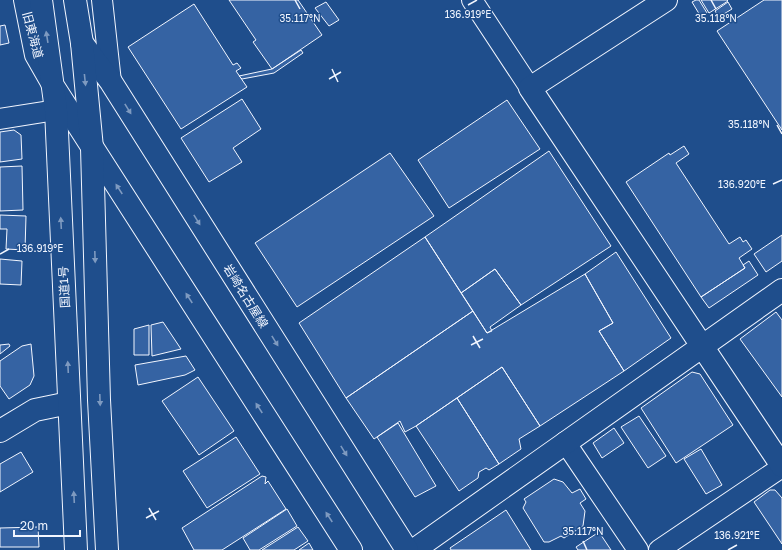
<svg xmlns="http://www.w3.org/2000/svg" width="782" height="550" font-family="'Golos Text','Noto Sans JP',sans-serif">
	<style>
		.building { fill: #3563a3; stroke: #f2f6ff }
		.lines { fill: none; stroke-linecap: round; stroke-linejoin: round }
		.minor-casing { stroke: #f2f6ff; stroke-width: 22 }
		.tertiary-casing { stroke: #f2f6ff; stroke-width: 24 }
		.secondary-casing { stroke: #f2f6ff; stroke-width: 24 }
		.trunk-casing { stroke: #f2f6ff; stroke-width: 24 }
		.minor { stroke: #1f4e8c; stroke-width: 20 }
		.tertiary { stroke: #1f4e8c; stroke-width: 22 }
		.secondary { stroke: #1f4e8c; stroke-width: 22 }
		.trunk { stroke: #1f4e8c; stroke-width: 22 }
		.oneway { fill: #7e9ac0 }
		.ticks { fill: none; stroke: #f2f6ff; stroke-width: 1.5 }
		.labels { text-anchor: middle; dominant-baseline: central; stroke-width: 3; stroke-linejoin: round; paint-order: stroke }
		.street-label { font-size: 12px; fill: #f2f6ff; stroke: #1f4e8c }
		.ticks-label { font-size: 10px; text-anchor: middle; fill: #f2f6ff; stroke: #1f4e8c; stroke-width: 3; stroke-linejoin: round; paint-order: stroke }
	</style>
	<rect width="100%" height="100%" fill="#1f4e8c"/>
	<path class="building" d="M229,0H298L322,35L272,69L253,42L256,40Z
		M696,0H699L707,13L701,17L692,2Z
		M701,0H727L728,1L709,13Z
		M764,0H782V130L717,31Z
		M326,2L339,20L329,26L315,8Z
		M728,2L732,9L719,17L715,11Z
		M194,4L233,65L237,63L241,68L236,71L247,87L181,129L128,47Z
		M5,25L9,43L0,45V26Z
		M301,50L303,53L274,73L242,79L239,76L272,69Z
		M242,99L261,129L233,148L242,162L209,182L181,138Z
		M507,100L540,149L449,208L418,160Z
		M14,130L21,135L22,159L0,162V132Z
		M684,146L689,154L676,163L729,244L740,237L743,242L746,240L752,249L739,258L745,268L701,297L626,182L669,153L670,155Z
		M549,151L611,246L521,305L495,269L461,293L425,237Z
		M390,153L434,216L297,307L255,243Z
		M22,166L23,210L0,211V167Z
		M0,215L26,216L25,250L6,249L7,229H0Z
		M782,235V261L766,272L754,254Z
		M425,237L473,311L346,398L299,323Z
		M616,252L671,338L624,371L599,331L613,323L585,274Z
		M0,259L22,261L21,285L0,284Z
		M749,261L758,275L709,308L701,297L745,268L743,265Z
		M495,269L521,305L490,327L492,331L487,333L461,293Z
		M585,274L613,323L599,331L624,371L540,426L502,367L416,426L405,432L400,421L374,439L346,398L473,311L487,333Z
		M776,312L782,320V397L740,339Z
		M163,322L181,349L152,356L151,325Z
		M149,325V355H134V329Z
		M9,344L10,346L0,354V345Z
		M31,344L34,376L30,385L9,399L0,386V361L22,346Z
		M186,356L195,370L185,375L138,385L135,365Z
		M502,367L540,426L519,439L521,449L499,464L457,398Z
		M692,372L700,374L733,425L676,463L641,408Z
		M198,377L234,431L199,455L162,401Z
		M457,398L499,464L489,470L486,468L479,472L478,478L459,491L416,426Z
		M639,416L666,456L648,468L621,427Z
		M398,423L436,486L415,497L377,437Z
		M614,428L624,443L602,458L593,443Z
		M236,437L260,474L207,508L183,471Z
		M701,449L722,485L706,494L684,459Z
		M21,452L33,472L0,492V464Z
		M262,476L266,477L265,484L268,481L286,509L222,550H194L182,528Z
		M554,479L563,482L572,493L580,489L586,499L580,503L585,511L583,526L564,538L561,536L549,542H544L523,508L526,502L524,499Z
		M770,490H775L782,498V544L754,502Z
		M287,509L297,526L259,550H250L243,538Z
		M506,510L531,550H451L450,548Z
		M38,527L39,547H0V528Z
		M298,527L308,541L294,550H262Z
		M599,532L611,550H578L576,547Z
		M309,543L313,550H299Z"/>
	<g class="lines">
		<g class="minor-casing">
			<path id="minor" d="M24,0L35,55L51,83
				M102,0L111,82
				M472,0L530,88
				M0,119L56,110
				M565,442L638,550
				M659,550L782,467"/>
		</g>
		<g class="tertiary-casing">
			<path id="tertiary" d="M666,0L530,88L782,466
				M0,431L35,410L69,403
				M414,550L782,290"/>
		</g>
		<g class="secondary-casing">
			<path id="secondary" d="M82,43L111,82L407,550
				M55,89L351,550"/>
		</g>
		<g class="trunk-casing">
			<path id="trunk" d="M41,0L56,110L76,550
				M75,0L82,43L92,148L99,400L107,550"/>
		</g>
		<use href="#minor" class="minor"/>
		<use href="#tertiary" class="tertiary"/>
		<use href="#secondary" class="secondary"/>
		<use href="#trunk" class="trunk"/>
	</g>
	<defs><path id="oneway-solid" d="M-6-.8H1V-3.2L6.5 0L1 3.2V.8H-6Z"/></defs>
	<g class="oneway">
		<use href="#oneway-solid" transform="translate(47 37) rotate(-99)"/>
		<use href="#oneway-solid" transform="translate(85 80) rotate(84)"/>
		<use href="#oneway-solid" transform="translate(128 109) rotate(58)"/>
		<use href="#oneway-solid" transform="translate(119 189) rotate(-123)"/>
		<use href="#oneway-solid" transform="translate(197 220) rotate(58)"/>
		<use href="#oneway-solid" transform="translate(61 223) rotate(-93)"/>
		<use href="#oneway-solid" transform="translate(95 257) rotate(88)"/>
		<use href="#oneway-solid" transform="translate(189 298) rotate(-123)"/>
		<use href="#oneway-solid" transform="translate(275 341) rotate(58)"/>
		<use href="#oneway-solid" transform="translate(68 367) rotate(-93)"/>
		<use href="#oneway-solid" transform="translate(100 400) rotate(88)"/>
		<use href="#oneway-solid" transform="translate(259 408) rotate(-123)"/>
		<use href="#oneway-solid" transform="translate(344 451) rotate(58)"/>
		<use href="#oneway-solid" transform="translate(74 497) rotate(-93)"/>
		<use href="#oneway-solid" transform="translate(329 517) rotate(-123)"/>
	</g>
	<path class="ticks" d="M295,0L300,9M711,0L716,9M468,5L477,0M332,69L338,82M329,79L341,72M777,125L782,134M773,184L782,180M0,254L9,249M473,336L480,348M471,345L483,339M149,508L156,520M146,518L159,511M583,541L587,550M728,550L737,545"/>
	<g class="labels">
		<g class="street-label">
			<text transform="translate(33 35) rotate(75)">旧東海道</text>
			<text transform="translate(64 287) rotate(-93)">国道1号</text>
			<text transform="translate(246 296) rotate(58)">岩崎名古屋線</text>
		</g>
	</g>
	<g class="ticks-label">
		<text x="468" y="18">136.919°E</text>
		<text x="300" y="22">35.117°N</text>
		<text x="716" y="22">35.118°N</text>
		<text x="749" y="128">35.118°N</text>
		<text x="742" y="188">136.920°E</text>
		<text x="40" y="252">136.919°E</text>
		<text x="583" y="535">35.117°N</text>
		<text x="737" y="539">136.921°E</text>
	</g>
	<path d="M14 530v6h66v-6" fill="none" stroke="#f2f6ff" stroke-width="2"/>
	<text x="20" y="530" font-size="12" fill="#f2f6ff" stroke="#1f4e8c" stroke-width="3" paint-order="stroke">20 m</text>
</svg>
